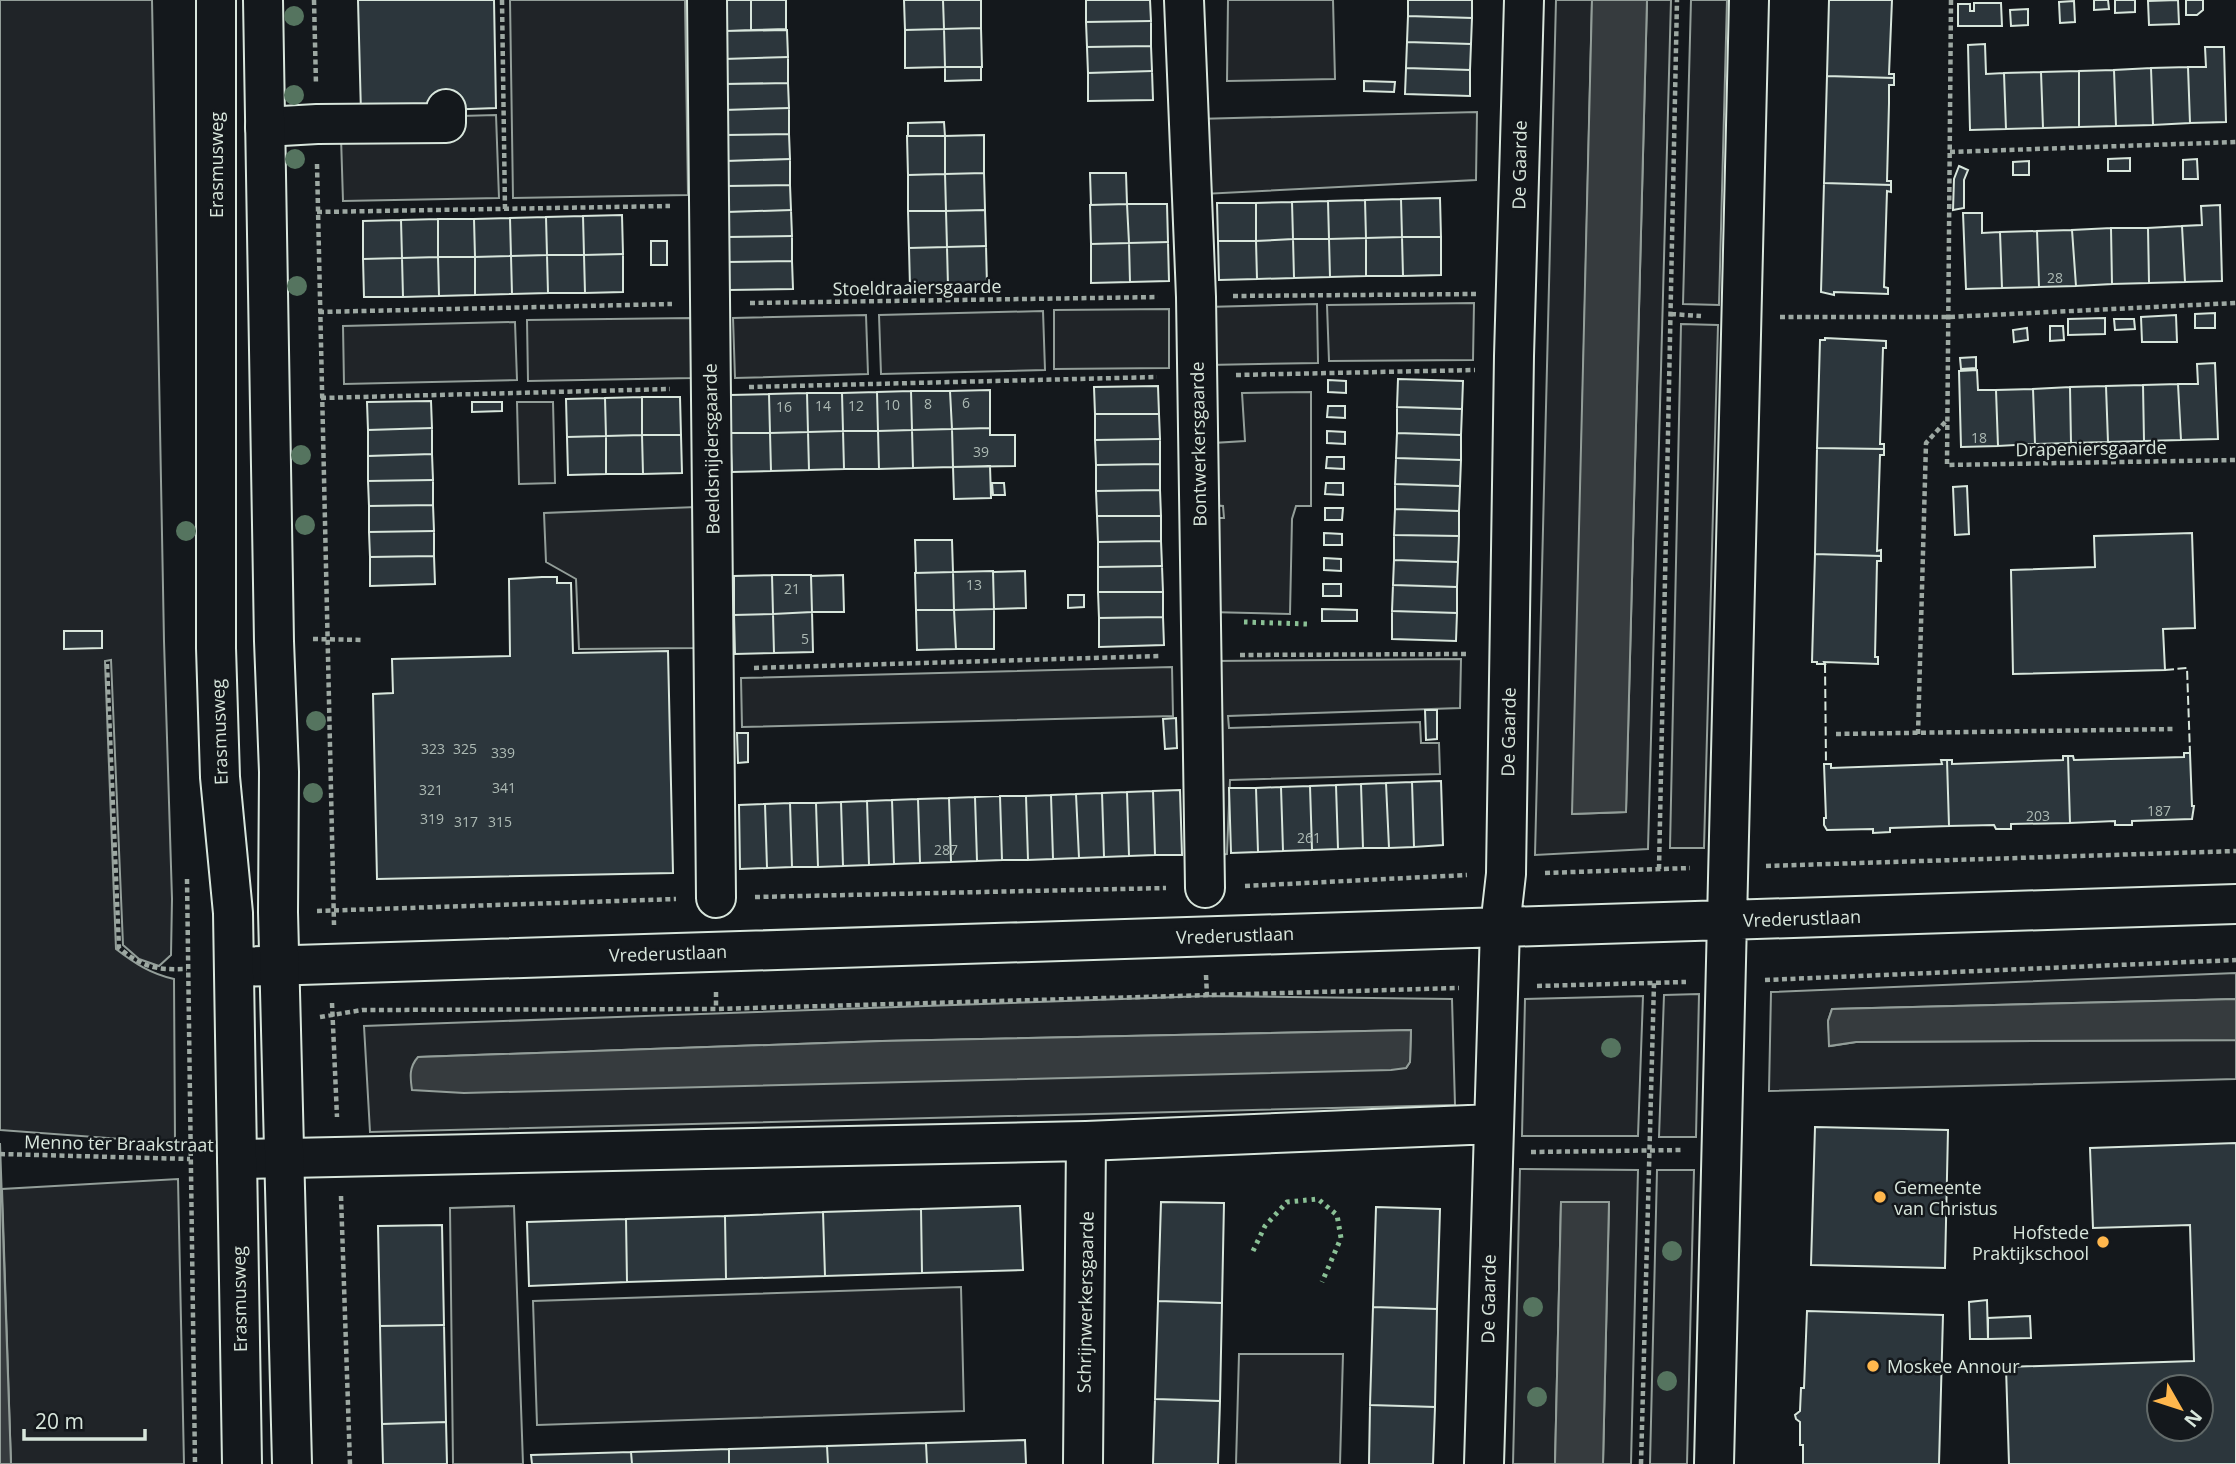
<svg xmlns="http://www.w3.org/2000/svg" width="2236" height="1464" font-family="'Open Sans',sans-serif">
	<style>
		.green { fill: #202428; stroke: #939e99; stroke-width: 2; fill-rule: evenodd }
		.water { fill: #363b3e; stroke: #939e99; stroke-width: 2 }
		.building { fill: #2c363c; stroke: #d8e6dc; stroke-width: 2; fill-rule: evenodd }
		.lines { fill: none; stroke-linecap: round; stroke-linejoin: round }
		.minor-casing { stroke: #d8e6dc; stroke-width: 42 }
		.major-casing { stroke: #d8e6dc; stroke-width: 42 }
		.path { stroke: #9da8a2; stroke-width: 4.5; stroke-dasharray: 5 3.5; stroke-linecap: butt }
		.minor { stroke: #14181c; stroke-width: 38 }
		.major { stroke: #14181c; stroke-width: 38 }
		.hedge { stroke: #8ac095; stroke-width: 5; stroke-dasharray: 3.5 5; stroke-linecap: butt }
		.fence { stroke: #d8e6dc; stroke-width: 2; stroke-dasharray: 9 3.5; stroke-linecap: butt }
		.tree { fill: #55745f }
		.poi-dot { fill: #ffb74d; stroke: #14181c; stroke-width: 2.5 }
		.labels { text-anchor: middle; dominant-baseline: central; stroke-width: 5; stroke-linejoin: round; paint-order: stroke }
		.number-label { font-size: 14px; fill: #adbab4 }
		.street-label { font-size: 18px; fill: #d8e6dc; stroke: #14181c }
		.poi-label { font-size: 18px; fill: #d8e6dc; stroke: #14181c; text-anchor: start }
	</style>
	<rect width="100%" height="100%" fill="#14181c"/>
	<path class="green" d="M0,0H152L164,641L172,899L171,955L159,966L139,959L123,945L111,660L105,661L116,949C134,963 151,974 174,979L175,1143L0,1130Z
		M510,0H685L688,195L513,198Z
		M1228,0H1333L1335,79L1227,81Z
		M1556,0H1592L1573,814L1626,812L1647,0H1671L1648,849L1535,855Z
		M1691,0H1727L1719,305L1683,304Z
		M1477,112L1476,180L1203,194L1196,119Z
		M496,115L499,198L343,201L341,137L460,116Z
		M1474,303L1473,360L1329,361L1327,305Z
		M1317,304L1318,363L1207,365L1206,307Z
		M1169,309V368L1054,369V310Z
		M1043,311L1045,370L881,374L879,315Z
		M866,315L868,374L735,378L733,318Z
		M691,318L692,378L528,381L527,320Z
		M515,322L517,380L344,384L343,326Z
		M1681,324L1718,325L1704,848H1670Z
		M1311,392V506H1296L1292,519L1290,614L1209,612L1210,518H1224L1223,506L1211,505L1213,443L1245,441L1242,393Z
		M517,402H553L555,483L519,484Z
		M696,507L698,648L579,649L576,579L546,562L544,513Z
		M1461,659L1460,708L1228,716L1229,728L1420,722L1421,743H1439L1440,774L1230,780L1227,854L1216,855L1213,661Z
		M1172,667L1173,716L742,727L741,678Z
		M2236,973V999L1832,1009L1828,1021L1830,1046L1856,1042L2236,1040V1079L1769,1091L1771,992Z
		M1699,994L1696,1137H1659L1664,995Z
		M1207,996L1452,999L1455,1105L370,1132L364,1026ZM1411,1030L1410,1062L1406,1068L418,1057L882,1041Z
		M1643,996L1638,1136H1522L1525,999Z
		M1520,1169L1638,1170L1631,1464H1603L1609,1202H1561L1555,1464H1513Z
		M1657,1170H1694L1687,1464H1650Z
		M178,1179L184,1464H11L2,1189Z
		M514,1206L523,1464H453L450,1208Z
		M961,1287L964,1411L537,1425L533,1301Z
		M1239,1354H1343L1340,1464H1236Z"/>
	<path class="water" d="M1592,0H1647L1626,812L1572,814Z
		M2236,999V1040L1856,1042L1829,1046L1828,1021L1832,1009Z
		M1411,1030L1410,1062L1406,1068L1391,1070L464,1093L412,1090C410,1077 409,1067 418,1057L882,1041Z
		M0,1143L11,1464H0Z
		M1561,1202H1609L1603,1464H1555Z"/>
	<path class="building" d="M358,0H494L496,108L361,113Z
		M726,0H751V30L727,31Z
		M751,0H786V29L751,30Z
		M904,0H943L944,29L905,30Z
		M943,0H981V28L944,29Z
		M1086,0H1150L1151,21L1086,22Z
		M1408,0H1472V18L1408,16Z
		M1829,0H1892L1889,74H1894V78L1827,76Z
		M2094,0H2108L2109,9L2094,10Z
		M2115,0H2135V12L2115,13Z
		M2178,0L2179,24L2149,25L2148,1Z
		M2186,0H2203V10L2197,15H2186Z
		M2074,1L2075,22L2060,23L2059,2Z
		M1974,3H2001L2002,26H1958V4H1970V11H1974Z
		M2028,9V25L2011,26L2010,10Z
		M1408,16L1472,18L1471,44L1407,42Z
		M1151,21V46L1087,47L1086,22Z
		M981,28L982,67H945L944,29Z
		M944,29L945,67L905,68V30Z
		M787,30L788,57L724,59L723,31Z
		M1407,42L1471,44L1470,70L1406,68Z
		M1985,44L1986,74L2004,73L2006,129L1970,130L1968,45Z
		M1151,46L1152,71L1088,73L1087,47Z
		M2205,47H2224L2226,122L2190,123L2188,67H2206Z
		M788,57V83L724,84V59Z
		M945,67H981V80L945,81Z
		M2188,67L2190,123L2153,125L2151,68Z
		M1406,68L1470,70V96L1405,94Z
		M2151,68L2153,125L2116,126L2114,70Z
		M2114,70L2116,126L2079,127V71Z
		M1152,71L1153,100L1088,101V73Z
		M2079,71V127L2043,128L2041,72Z
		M2041,72L2043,128L2006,129L2004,73Z
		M1827,76L1894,78V85H1889V103L1887,181H1891V185L1824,183Z
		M1364,81L1395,82L1394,92L1364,91Z
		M788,83L789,108L724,110V84Z
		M789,108V134L725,135L724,110Z
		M944,122L945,136H908V123Z
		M789,134L790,159L726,161L725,135Z
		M984,135V173L945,174V136Z
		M907,136H945V174L908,175Z
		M2130,158V171H2108V159Z
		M790,159V185L726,186V161Z
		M2197,159L2198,179H2183V160Z
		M2029,161V175H2013V162Z
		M1959,166L1968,170L1964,180V208L1953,210L1954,179Z
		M984,173L985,210L946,211L945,174Z
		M1090,173H1126L1127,204L1091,205Z
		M945,174L946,211H908V175Z
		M1824,183L1891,185V192L1887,191L1884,287L1888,288V294L1834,292V295L1821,292Z
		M790,185L791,210L727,212L726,186Z
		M1440,198L1441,237H1402L1401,199Z
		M1401,199L1402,237L1366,238L1365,200Z
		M1365,200L1366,238L1329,239L1328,201Z
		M1328,201L1329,239H1293L1292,202Z
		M1292,202L1293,239L1256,241V203Z
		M1217,203H1256V241H1218Z
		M1127,204H1167L1168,242L1129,243Z
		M1127,204L1129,243L1091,244L1090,205Z
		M2220,205L2222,281L2185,282L2182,226L2202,225L2201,206Z
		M791,210L792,236L727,237V212Z
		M985,210L986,246L947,247L946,211Z
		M908,211H946L947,247L909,248Z
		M1963,213H1982V233L2000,232L2002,288L1966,289Z
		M622,215L623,254L584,255L583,216Z
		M583,216L584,255H547L546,217Z
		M546,217L547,255L511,256L510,218Z
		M510,218L511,256L475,257L474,219Z
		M438,219V257L402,258L401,220Z
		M438,219H474L475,257H438Z
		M401,220L402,258L363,259V221Z
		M2182,226L2185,282L2149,283L2148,228Z
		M2111,228H2148L2149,283L2112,284Z
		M2111,228L2112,284L2076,286L2072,230Z
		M2072,230L2076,286L2039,287L2037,231Z
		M2037,231L2039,287L2002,288L2000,232Z
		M792,236V261L727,262V237Z
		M1402,237H1441V275L1403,276Z
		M1402,237L1403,276H1366V238Z
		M1366,238V276L1330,277L1329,239Z
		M1293,239L1294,278L1257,279L1256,241Z
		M1293,239H1329L1330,277L1294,278Z
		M651,241H667V265H651Z
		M1218,241H1256L1257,279L1219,280Z
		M1168,242L1169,281L1130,282L1129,243Z
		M1129,243L1130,282L1091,283V244Z
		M986,246L987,285L948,286L947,247Z
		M947,247L948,286L910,287L909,248Z
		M623,254V292L585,293L584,255Z
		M547,255H584L585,293H548Z
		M547,255L548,293L512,294L511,256Z
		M511,256L512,294L475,295V257Z
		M438,257L439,296L403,297L402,258Z
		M438,257H475V295L439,296Z
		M402,258L403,297H364L363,259Z
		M792,261L793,289L728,290L727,262Z
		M2215,313V328H2195V314Z
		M2176,315L2177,342H2142L2141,317Z
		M2105,318V334L2068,335V319Z
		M2114,319H2134L2135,329L2115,330Z
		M2050,326H2063L2064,340L2050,341Z
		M2027,328L2028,340L2014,342L2013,330Z
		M1825,338L1886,341V348H1883L1880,444H1884V449L1817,448L1820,340H1825Z
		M1976,357V368L1961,369L1960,358Z
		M2215,363L2218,439L2181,440L2178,384H2198L2197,364Z
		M1977,370L1978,390H1996L1998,446L1961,447L1959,371Z
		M1398,379L1463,381L1462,409L1397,407Z
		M1328,380L1346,381V393L1328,392Z
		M2178,384L2181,440L2144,441L2143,385Z
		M2143,385L2144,441L2108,442L2106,386Z
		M1158,386L1159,414H1095L1094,387Z
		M2106,386L2108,442L2071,443L2070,387Z
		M2070,387L2071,443L2035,444L2033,389Z
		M2033,389L2035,444L1998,446L1996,390Z
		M990,390V428L952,429L950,391Z
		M911,391L912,430L878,431L877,392Z
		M911,391H950L952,429L912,430Z
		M877,392L878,431H843L842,393Z
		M807,393L808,432L770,433L769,394Z
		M807,393H842L843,431L808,432Z
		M769,394L770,433H730V395Z
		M642,397V435L606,436L605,398Z
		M642,397H680L681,435H642Z
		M605,398L606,436L567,437L566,399Z
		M431,401L432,428L368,430L367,402Z
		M472,402H502V411L472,412Z
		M1328,406H1345V418L1327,417Z
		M1397,407L1462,409L1461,435L1397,433Z
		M1095,414H1159L1160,439L1095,440Z
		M432,428V454L368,456V430Z
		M990,428V435H1015V466L953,467L952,429Z
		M952,429L953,467L913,468L912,430Z
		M912,430L913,468L879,469L878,431Z
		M843,431L844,469L809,470L808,432Z
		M843,431H878L879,469H844Z
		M1327,431L1345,432V444L1327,443Z
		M808,432L809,470L771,471L770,433Z
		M730,433H770L771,471L732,472Z
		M1397,433L1461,435V460L1396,458Z
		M642,435H681L682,473L643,474Z
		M642,435L643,474H606V436Z
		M606,436V474L568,475L567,437Z
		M1160,439V464L1096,465L1095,440Z
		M1817,448L1884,449V455H1880L1877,551L1881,550V556L1815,554Z
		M432,454L433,480L368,481V456Z
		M1327,457H1344V469L1326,468Z
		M1396,458L1461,460L1460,486L1395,484Z
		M1160,464V490L1096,491V465Z
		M990,466L991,498L954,499L953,467Z
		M433,480V505L369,506L368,481Z
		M992,483H1004L1005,495H993Z
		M1326,483H1343V495L1325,494Z
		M1395,484L1460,486L1459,511L1395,509Z
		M1967,486L1969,534L1955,535L1953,487Z
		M1160,490L1161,516H1097L1096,491Z
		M433,505L434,531L369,532V506Z
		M1325,508H1343L1342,520H1325Z
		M1395,509L1459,511V536L1394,535Z
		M1097,516H1161V541L1098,542Z
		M434,531V556L370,557L369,532Z
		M1324,533L1342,534V545H1324Z
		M2192,533L2195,628L2163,629L2165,670L2013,674L2011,570L2095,567L2094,536Z
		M1394,535L1459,536L1458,562L1394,560Z
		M915,540H952L953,572L916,573Z
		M1161,541L1162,566L1098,567V542Z
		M1815,554L1881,556V561H1877L1875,657H1878V664L1824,662L1825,664H1817V662H1812Z
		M434,556L435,584L370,586V557Z
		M1324,558L1341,559V571L1324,570Z
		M1394,560L1458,562L1457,587L1393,585Z
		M1162,566L1163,592H1098V567Z
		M993,571L994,609L954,610L953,572Z
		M1025,571L1026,608L994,609L993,572Z
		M953,572L954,610H916L915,573Z
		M772,575L773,614L734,615V576Z
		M772,575H811L812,612L773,614Z
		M843,575L844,612H812L811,576Z
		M542,577H557V583H571L573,653L668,651L673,873L377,879L373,694L393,693L392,659L510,656L509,579Z
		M1323,584H1341V596H1323Z
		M1393,585L1457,587V613L1392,611Z
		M1098,592H1163V617L1099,618Z
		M1068,595H1084V607L1068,608Z
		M994,609V649H956L954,610Z
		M1322,609L1357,610V621H1322Z
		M916,610H954L956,649L917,650Z
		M1392,611L1457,613L1456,641L1392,639Z
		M812,612L813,652L774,653L773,614Z
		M773,614L774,653L735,654L734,615Z
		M1163,617L1164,645L1099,647V618Z
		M64,631H102V648L64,649Z
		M1425,710H1437V739L1426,740Z
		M1176,718L1177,748L1165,749L1163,719Z
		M737,733H748V762L738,763Z
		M2184,753H2190L2192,806H2194L2192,819L2132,821V825H2115V821L2070,823L2068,756H2073L2074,760L2184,757Z
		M2063,756H2068L2070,823L2011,824V829H1996L1994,825L1949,826L1947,760H1952V764L2063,760Z
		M1941,760H1947L1949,826L1890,828V832L1873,833V829L1827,830L1824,825V818H1826L1824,764H1831V768L1942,764Z
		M1441,781L1443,845L1414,847L1412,782Z
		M1412,782L1414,847L1389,848L1386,783Z
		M1386,783L1389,848H1363L1361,784Z
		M1361,784L1363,848L1338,849L1336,785Z
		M1336,785L1338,849L1312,850L1310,786Z
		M1310,786L1312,850L1283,851L1281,787Z
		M1281,787L1283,851L1258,852L1256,788Z
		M1229,788H1256L1258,852L1231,853Z
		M1180,790L1182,855H1155L1153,791Z
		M1153,791L1155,855L1129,856L1127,792Z
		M1127,792L1129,856L1104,857L1102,793Z
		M1102,793L1104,857L1079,858L1076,794Z
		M1076,794L1079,858L1053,859L1051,795Z
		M1051,795L1053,859L1028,860L1026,796Z
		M1000,796H1026L1028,860H1002Z
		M1000,796L1002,860L977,861L975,797Z
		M975,797L977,861L951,862L949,798Z
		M949,798L951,862L920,863L918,799Z
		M918,799L920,863L894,864L892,800Z
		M892,800L894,864L869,865L867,801Z
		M867,801L869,865L843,866L841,802Z
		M841,802L843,866L818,867L816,803Z
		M790,803L792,867L767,868L765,804Z
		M790,803H816L818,867H792Z
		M765,804L767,868L740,869L739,805Z
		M1815,1127L1948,1130L1945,1268L1811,1265Z
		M2236,1143V1464H2009L2006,1367L2194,1361L2190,1225L2093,1228L2090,1148ZM2159,1387H2201V1429H2159Z
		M1161,1202L1224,1203L1222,1303L1158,1301Z
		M1020,1206L1023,1270L922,1273L921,1209Z
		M1376,1207L1440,1209L1437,1309L1373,1307Z
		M921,1209L922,1273L825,1276L823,1212Z
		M823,1212L825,1276L726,1279L725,1216Z
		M725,1216L726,1279L627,1282L626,1219Z
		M626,1219L627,1282L529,1286L527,1222Z
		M442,1225L444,1325L380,1326L378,1226Z
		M1987,1300L1988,1339H1970L1969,1302Z
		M1158,1301L1222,1303L1220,1401L1155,1399Z
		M1373,1307L1437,1309L1435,1407L1370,1405Z
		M1807,1311L1943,1315L1939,1464H1803V1445H1800V1422L1796,1419L1795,1415L1800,1411L1801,1388H1804Z
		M2030,1316L2031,1338L1988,1339V1318Z
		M444,1325L446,1422L382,1424L380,1326Z
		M1155,1399L1220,1401L1218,1464H1153Z
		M1370,1405L1435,1407L1433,1464H1369Z
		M446,1422L447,1464H383L382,1424Z
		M1025,1440L1026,1464H927L926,1443Z
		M926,1443L927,1464H828L827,1446Z
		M827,1446L828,1464H729V1449Z
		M729,1449V1464H632L631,1452Z
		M631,1452L632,1464H532L531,1455Z"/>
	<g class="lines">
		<g class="minor-casing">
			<path id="minor" d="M707,0L716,898
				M1184,0L1196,297L1205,888
				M265,127L317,124L446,123V109
				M234,967L2236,904
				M237,1159L1086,1141L1493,1124
				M1083,1464L1086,1141
				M1484,1464L1500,927L1506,874L1514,356L1524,0
				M1714,1464L1749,0"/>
		</g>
		<g class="major-casing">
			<path id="major" d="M216,0V648L220,777L233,913L242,1464
				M263,0L274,641L279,772L278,912L292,1464"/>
		</g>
		<path class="path" d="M314,0L316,85
			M502,0L505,209
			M1951,0L1947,465L2236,460
			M1950,152L2236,142
			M317,164L334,925
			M317,212L670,206
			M1233,296L1477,294
			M750,303L1158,297
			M319,312L672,304
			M1671,314L1701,316
			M1780,317H1948L2236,303
			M1236,375L1475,370
			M749,387L1157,377
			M321,398L670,389
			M313,639L363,640
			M1240,655L1469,654
			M107,664L119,948C144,968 156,970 187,969
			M754,668L1161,656
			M1836,734L2175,729
			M1918,734L1926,443L1947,420
			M1766,866L2236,851
			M1659,869L1677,0
			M1545,873L1690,868
			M187,879L195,1464
			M1245,886L1467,875
			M755,897L1166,888
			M317,911L676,899
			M1206,975L1207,996
			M1765,980L2236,960
			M1537,986L1686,982
			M716,992V1009
			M332,1003L337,1117
			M320,1017L362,1010L716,1009L1459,988
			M1531,1152L1684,1150
			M0,1154L190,1159
			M341,1196L350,1464
			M1641,1464L1654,983"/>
		<use href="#minor" class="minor"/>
		<use href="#major" class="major"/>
		<path class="hedge" d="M1244,622L1307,624
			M1253,1251L1265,1226L1287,1202L1318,1199L1337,1215L1341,1238L1322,1282"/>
		<path class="fence" d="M1825,664L1826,764
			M2165,670L2187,668L2190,753"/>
	</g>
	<g class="tree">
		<circle cx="294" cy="16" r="10"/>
		<circle cx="294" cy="95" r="10"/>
		<circle cx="295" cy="159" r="10"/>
		<circle cx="297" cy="286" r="10"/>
		<circle cx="301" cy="455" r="10"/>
		<circle cx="305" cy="525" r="10"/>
		<circle cx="186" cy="531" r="10"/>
		<circle cx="316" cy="721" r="10"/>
		<circle cx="313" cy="793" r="10"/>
		<circle cx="1611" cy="1048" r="10"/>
		<circle cx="1672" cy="1251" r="10"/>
		<circle cx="1533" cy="1307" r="10"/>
		<circle cx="1667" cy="1381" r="10"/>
		<circle cx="1537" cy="1397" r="10"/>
	</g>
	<g class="poi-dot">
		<circle cx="1880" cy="1197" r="7"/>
		<circle cx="2103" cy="1242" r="7"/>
		<circle cx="1873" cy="1366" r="7"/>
	</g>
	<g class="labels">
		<g class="number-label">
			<text x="2055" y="277">28</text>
			<text x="966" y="402">6</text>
			<text x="928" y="403">8</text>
			<text x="892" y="404">10</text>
			<text x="823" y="405">14</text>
			<text x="856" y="405">12</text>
			<text x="784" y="406">16</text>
			<text x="1979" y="437">18</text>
			<text x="981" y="451">39</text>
			<text x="974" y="584">13</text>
			<text x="792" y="588">21</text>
			<text x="805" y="638">5</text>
			<text x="433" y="748">323</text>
			<text x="465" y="748">325</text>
			<text x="503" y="752">339</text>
			<text x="504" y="787">341</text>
			<text x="431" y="789">321</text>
			<text x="2159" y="810">187</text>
			<text x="2038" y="815">203</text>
			<text x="432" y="818">319</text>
			<text x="466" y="821">317</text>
			<text x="500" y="821">315</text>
			<text x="1309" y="837">261</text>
			<text x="946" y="849">287</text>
		</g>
		<g class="street-label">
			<text transform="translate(216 165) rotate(-90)">Erasmusweg</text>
			<text transform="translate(1519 165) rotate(-89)">De Gaarde</text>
			<text transform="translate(917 287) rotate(-1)">Stoeldraaiersgaarde</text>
			<text transform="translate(1198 444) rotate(-91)">Bontwerkersgaarde</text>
			<text transform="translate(2091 448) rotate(-1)">Drapeniersgaarde</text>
			<text transform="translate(711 449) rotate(-91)">Beeldsnijdersgaarde</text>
			<text transform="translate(219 732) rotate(-92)">Erasmusweg</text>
			<text transform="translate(1508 732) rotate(-89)">De Gaarde</text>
			<text transform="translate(1802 918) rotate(-2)">Vrederustlaan</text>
			<text transform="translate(1235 935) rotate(-2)">Vrederustlaan</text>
			<text transform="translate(668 953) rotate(-2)">Vrederustlaan</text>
			<text transform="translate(119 1143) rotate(1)">Menno ter Braakstraat</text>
			<text transform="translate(239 1299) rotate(-91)">Erasmusweg</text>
			<text transform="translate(1488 1299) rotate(-89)">De Gaarde</text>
			<text transform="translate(1085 1302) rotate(-89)">Schrijnwerkersgaarde</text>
		</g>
		<g class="poi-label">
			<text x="1894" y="1187">Gemeente<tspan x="1894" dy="21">van Christus</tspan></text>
			<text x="2089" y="1232" text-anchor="end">Hofstede<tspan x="2089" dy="21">Praktijkschool</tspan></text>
			<text x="1887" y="1366">Moskee Annour</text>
		</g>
	</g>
	<g transform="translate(2180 1408) rotate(129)"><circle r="33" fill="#14181c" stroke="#626a69" stroke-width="2"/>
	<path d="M0-5L12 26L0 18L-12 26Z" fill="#ffb74d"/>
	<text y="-10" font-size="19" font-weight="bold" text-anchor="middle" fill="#d8e6dc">N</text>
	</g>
	<path d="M24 1429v10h121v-10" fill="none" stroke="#d8e6dc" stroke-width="3.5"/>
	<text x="35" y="1429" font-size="21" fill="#d8e6dc" stroke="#14181c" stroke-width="5" paint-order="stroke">20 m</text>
</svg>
